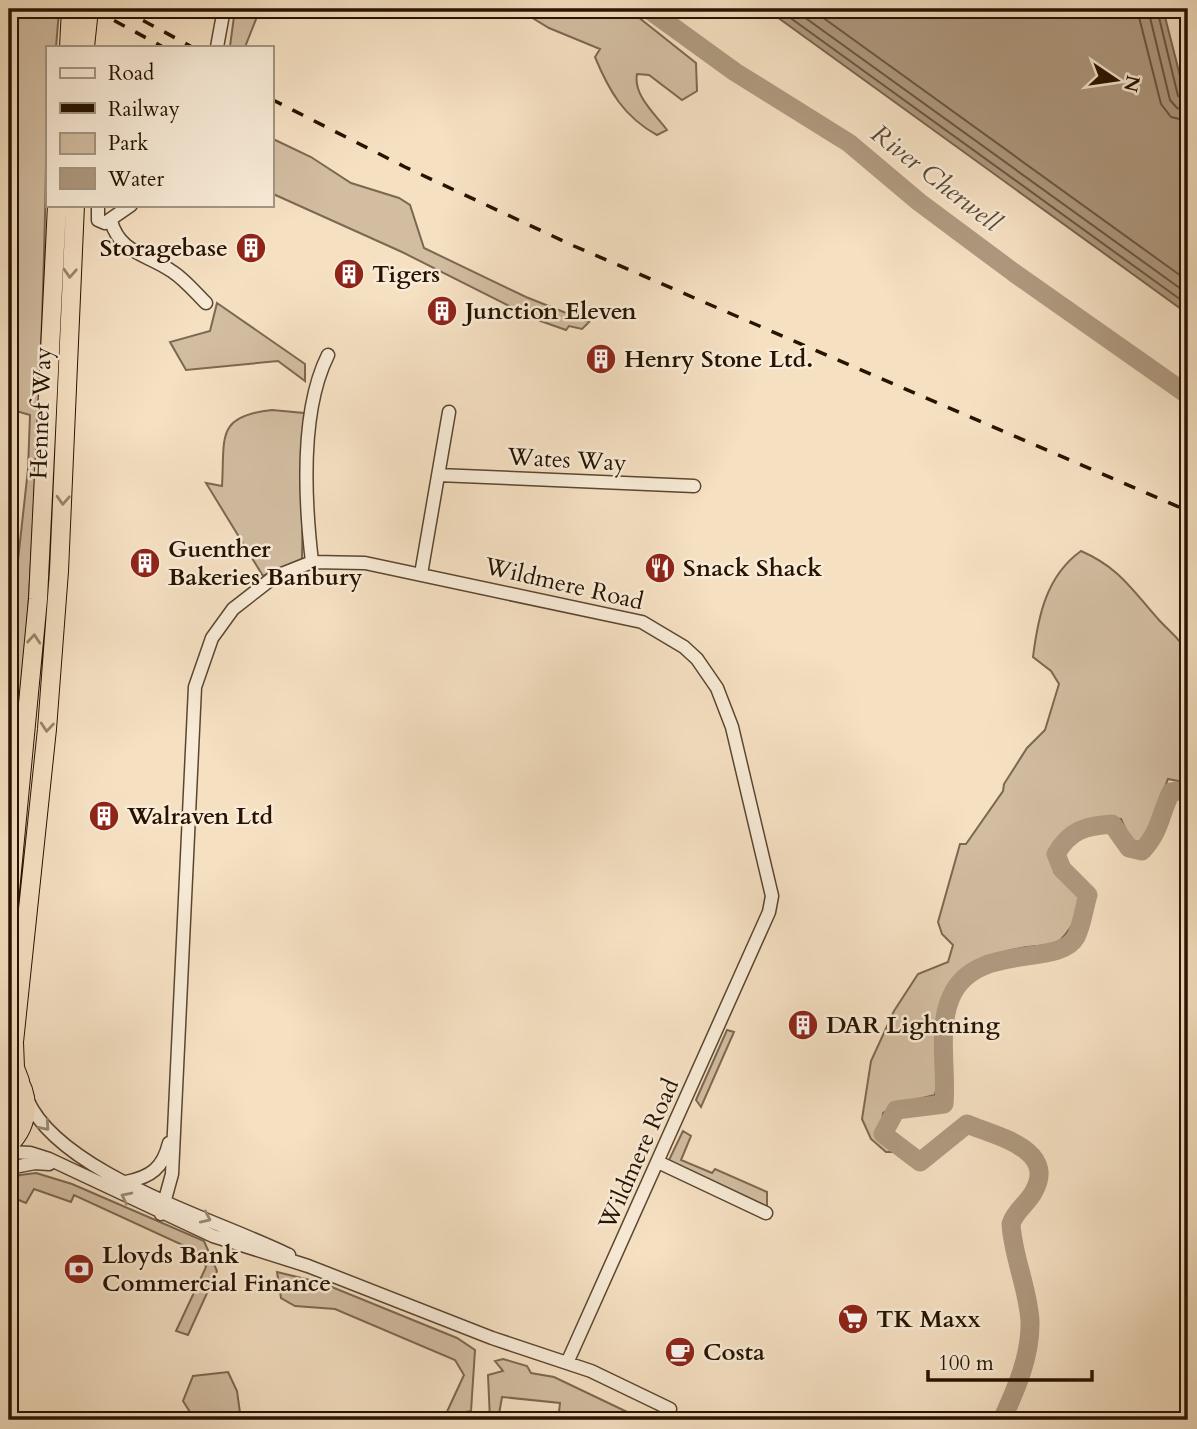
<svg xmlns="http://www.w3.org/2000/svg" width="1197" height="1429" font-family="Cardo,serif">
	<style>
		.green { fill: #d2bda1; stroke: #7c6850; stroke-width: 2 }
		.water { fill: #af9a80; stroke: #79644d; stroke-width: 2 }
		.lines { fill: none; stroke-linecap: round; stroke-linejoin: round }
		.shore { stroke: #6b5640; stroke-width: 2 }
		.river { stroke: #af9a80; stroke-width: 19 }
		.minor-casing { stroke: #5a4630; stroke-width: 15 }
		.highway-casing { stroke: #271300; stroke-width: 20 }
		.minor { stroke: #f8ebd7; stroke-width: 12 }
		.highway { stroke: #f5e0c2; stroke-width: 18 }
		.rail { stroke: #271300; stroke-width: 3.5; stroke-dasharray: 12 12; stroke-linecap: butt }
		.oneway { stroke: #98846b }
		.oneway2 { stroke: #9a8a76 }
		.labels { text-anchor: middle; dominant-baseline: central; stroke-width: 5; stroke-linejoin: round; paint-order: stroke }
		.poi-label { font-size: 24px; font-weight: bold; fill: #271300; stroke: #f8ebd7; text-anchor: start }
		.street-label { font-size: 24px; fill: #271300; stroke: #f8ebd7 }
		.water-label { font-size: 26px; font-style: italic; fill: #5d4933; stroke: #f8ebd7 }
	</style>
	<rect width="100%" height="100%" fill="#f5e0c2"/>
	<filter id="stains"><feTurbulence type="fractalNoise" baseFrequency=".00286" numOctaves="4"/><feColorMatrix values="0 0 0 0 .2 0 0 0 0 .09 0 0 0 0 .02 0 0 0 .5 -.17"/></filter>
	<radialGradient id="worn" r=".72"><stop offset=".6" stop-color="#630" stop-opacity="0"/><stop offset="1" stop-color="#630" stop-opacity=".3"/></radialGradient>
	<path class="green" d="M9,9L59,11L56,47H47C47,279 35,511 20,743L9,742V642L28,469L30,415L9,409Z
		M235,9H260L245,47L230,46Z
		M526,9H628L696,63L697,91L682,100L649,75L637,74C633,95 655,114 667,130L657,135C624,117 609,91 595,57L600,49L549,28L526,14Z
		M271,138L311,157L351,183L399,198L410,205L424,248L526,297L589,322L582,329L569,326L566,330L535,319L402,252L271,193Z
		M217,303L305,364V381L278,361L186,370L170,342L210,331Z
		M272,410L304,413L302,559L263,576L206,483L222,486C225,438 215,416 272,410Z
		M1081,551C1120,568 1132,590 1159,620C1170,632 1180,639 1188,653V783L1168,779L1155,813L1152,833L1147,840L1132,844L1121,819C1102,816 1051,828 1054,855C1056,871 1072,885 1082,896C1081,914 1069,933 1055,945C1002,946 946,962 939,1025C937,1049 941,1071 935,1095L897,1104L883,1113L881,1137L895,1152H886L871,1139L862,1119L871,1061L894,1011L918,974L948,962L953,945L942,934L938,922L960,844H966L1003,791L1004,784L1027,748L1045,730L1059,684L1051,671L1033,657C1038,617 1046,576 1081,551Z
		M727,1030L734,1032L701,1107L696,1100Z
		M683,1131L691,1136L681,1160L712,1173L715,1169L767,1192V1207L670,1164L669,1160Z
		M36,1173L72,1184L204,1241L217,1271L188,1335L176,1331L206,1267L200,1253L74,1195L71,1202L34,1189L26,1203L9,1196V1182L20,1175Z
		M277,1272L322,1283L457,1338L475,1350L471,1411L445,1416L464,1375L455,1360L335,1309L295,1306L281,1298Z
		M503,1359L527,1366L531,1373L554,1377L644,1420H587V1416L559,1412L560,1403L502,1397L498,1420H490L488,1375L503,1371L495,1361Z
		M228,1372L237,1391L241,1420H195L183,1401L193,1376Z"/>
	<path class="water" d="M766,9H1163L1188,107V314Z"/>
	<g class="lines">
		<path class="shore" d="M778,9L1188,305
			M793,9L1188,294
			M811,9L1188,281
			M1137,9L1161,104L1171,117L1188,121
			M1148,9L1170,100L1177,108L1188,111
			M1157,9L1178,96L1188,102"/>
		<path class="river" d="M648,9L735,72L849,143L919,202L1013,272L1188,395
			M1002,1420C1016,1389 1031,1356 1030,1321C1028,1288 1013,1257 1011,1224C1015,1211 1026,1205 1033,1193C1059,1149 995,1136 967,1124L920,1162L883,1134L896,1110L944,1104C947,1069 937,1029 951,997C975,941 1059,968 1076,937C1082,925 1084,908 1088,895L1062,869L1056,854C1070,830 1085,826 1112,824L1129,848L1142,851C1161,830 1159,817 1171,792L1188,790"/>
		<g class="minor-casing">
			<path id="minor" d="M217,47L224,9
				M98,208V220L105,223L131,205
				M111,221C120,254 148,254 173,272C185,280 195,292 206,303
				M438,475L694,486
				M312,562C305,502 300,411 328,355
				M421,574L449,412
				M27,1099C59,1174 218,1220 289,1255
				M9,1152L30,1153L49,1159L213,1236L308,1266L492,1338L591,1371L670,1409
				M658,1162L766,1213
				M9,1168L35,1163L49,1164
				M126,1182C151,1177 163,1168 169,1143
				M161,1214L172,1174L195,687L212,638L233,609L274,577L312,562L365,563L642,622L684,647L697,659L717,688L732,727L772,896L769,912L567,1363"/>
		</g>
		<g class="highway-casing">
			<path id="highway" d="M69,47L71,9
				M85,47L89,9
				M9,902L38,599L57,205
				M20,1081L15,1068L14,1042L47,729L59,571L75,205
				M9,1145C30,1124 31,1096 14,1073"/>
		</g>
		<use href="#minor" class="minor"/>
		<use href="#highway" class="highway"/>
		<path class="rail" d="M93,9L163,47
			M122,9L192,47
			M271,99L405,167L574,246L1188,511"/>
	</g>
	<defs><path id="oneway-chevron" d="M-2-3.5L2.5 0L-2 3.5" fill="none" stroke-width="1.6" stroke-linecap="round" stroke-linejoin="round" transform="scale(1.75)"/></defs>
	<g class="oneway">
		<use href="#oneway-chevron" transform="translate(70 273) rotate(93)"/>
		<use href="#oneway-chevron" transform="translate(63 500) rotate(93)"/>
		<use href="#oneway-chevron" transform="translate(34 639) rotate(-85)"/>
		<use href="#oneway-chevron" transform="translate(47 727) rotate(95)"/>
	</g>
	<g class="oneway2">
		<use href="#oneway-chevron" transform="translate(45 1126) rotate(49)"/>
		<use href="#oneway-chevron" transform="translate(126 1197) rotate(-154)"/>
		<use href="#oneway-chevron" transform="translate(206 1218) rotate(24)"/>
	</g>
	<defs>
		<g id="building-disc" transform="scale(1.575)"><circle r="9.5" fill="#8f2418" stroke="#f8ebd7"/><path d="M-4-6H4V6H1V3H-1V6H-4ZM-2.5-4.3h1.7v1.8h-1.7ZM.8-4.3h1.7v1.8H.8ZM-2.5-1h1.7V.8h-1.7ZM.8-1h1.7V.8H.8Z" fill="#fff"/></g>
		<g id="restaurant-disc" transform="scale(1.575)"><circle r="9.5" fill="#8f2418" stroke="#f8ebd7"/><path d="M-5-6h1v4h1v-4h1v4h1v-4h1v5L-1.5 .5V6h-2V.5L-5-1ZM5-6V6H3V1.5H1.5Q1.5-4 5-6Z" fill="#fff"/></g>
		<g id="bank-disc" transform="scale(1.575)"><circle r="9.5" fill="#8f2418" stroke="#f8ebd7"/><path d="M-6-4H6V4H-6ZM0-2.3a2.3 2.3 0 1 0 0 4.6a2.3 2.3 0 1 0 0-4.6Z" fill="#fff"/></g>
		<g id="supermarket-disc" transform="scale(1.575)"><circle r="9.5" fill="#8f2418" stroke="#f8ebd7"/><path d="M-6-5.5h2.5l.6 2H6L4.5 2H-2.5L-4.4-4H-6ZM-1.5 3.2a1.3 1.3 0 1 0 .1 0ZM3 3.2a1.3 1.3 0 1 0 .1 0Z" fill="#fff"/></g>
		<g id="cafe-disc" transform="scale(1.575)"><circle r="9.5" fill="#8f2418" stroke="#f8ebd7"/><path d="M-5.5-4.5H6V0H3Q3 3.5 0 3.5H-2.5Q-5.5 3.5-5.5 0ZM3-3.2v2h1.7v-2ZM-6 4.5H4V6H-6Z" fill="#fff"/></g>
	</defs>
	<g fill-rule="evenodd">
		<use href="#building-disc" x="251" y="248"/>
		<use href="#building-disc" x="349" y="274"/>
		<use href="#building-disc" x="442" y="311"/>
		<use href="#building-disc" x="601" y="359"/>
		<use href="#building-disc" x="145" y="563"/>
		<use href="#restaurant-disc" x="660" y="568"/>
		<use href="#building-disc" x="104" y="816"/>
		<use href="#building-disc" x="803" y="1025"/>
		<use href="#bank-disc" x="79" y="1269"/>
		<use href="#supermarket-disc" x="853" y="1319"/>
		<use href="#cafe-disc" x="680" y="1352"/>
	</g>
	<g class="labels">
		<g class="poi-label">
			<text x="228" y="248" text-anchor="end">Storagebase</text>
			<text x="372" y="274">Tigers</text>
			<text x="465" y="311">Junction Eleven</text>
			<text x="624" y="359">Henry Stone Ltd.</text>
			<text x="168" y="549">Guenther<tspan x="168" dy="28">Bakeries Banbury</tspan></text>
			<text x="683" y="568">Snack Shack</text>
			<text x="127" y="816">Walraven Ltd</text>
			<text x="826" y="1025">DAR Lightning</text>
			<text x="102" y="1255">Lloyds Bank<tspan x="102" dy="28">Commercial Finance</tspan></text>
			<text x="876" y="1319">TK Maxx</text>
			<text x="703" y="1352">Costa</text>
		</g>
		<g class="street-label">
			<text transform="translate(41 413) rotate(-88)">Hennef Way</text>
			<text transform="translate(567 460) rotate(3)">Wates Way</text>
			<text transform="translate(564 584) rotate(13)">Wildmere Road</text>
			<text transform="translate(639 1154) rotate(-66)">Wildmere Road</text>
		</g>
		<g class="water-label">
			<text transform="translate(936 178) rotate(38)">River Cherwell</text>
		</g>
	</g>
	<rect width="1197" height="1429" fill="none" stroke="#f5e0c2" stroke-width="35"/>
	<rect x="10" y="10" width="1176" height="1408" fill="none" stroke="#271300" stroke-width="3.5"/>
	<rect x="18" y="18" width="1162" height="1394" fill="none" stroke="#271300" stroke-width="2"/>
	<rect x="46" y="46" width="228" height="161" fill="#f8ebd7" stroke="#a49581" stroke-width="2"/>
	<rect x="60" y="68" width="35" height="10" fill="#f8ebd7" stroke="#a49581" stroke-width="2"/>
	<text x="108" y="80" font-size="21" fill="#271300">Road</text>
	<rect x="60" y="103" width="35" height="10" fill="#271300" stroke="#a49581" stroke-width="2"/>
	<text x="108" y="116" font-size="21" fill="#271300">Railway</text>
	<rect x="60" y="133" width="35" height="21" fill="#d2bda1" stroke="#a49581" stroke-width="2"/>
	<text x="108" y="150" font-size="21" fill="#271300">Park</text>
	<rect x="60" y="168" width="35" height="21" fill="#af9a80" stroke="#a49581" stroke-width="2"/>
	<text x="108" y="186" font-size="21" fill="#271300">Water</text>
	<g transform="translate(1116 80) rotate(103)" stroke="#f8ebd7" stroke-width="5" paint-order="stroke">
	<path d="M0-5L12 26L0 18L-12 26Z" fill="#271300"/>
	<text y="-10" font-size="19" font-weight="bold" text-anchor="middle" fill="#271300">N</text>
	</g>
	<path d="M928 1370v10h164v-10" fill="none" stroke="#271300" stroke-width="3.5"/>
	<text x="938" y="1370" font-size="21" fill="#271300" stroke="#f8ebd7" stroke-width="5" paint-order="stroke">100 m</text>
	<rect width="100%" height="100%" filter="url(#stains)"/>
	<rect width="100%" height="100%" fill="url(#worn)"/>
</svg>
